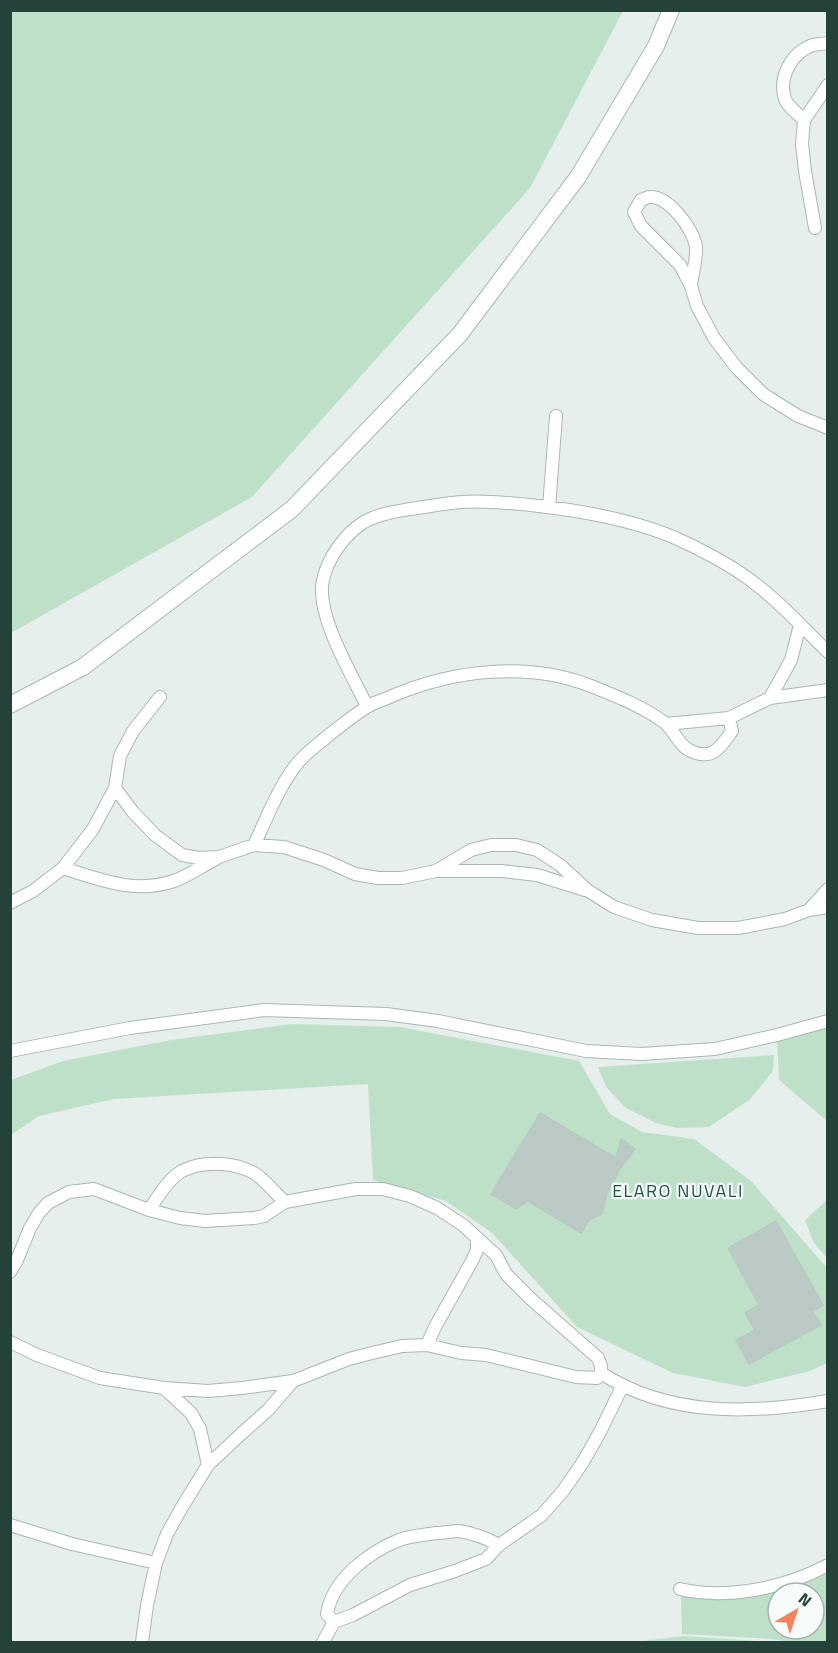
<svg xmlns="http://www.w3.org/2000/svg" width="838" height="1653" font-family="'Titillium Web',sans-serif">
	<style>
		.green { fill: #bfe0c8; fill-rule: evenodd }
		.building { fill: #bbcac4; stroke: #b8c9c2; stroke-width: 1.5 }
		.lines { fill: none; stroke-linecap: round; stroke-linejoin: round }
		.street-casing { stroke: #a8b8b2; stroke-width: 14 }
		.secondary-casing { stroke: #a4bbb3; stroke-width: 18 }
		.street { stroke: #fff; stroke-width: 12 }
		.secondary { stroke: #fff; stroke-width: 16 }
		.labels { text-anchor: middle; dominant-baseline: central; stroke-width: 4.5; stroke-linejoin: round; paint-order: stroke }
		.neighbourhood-label { font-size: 18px; letter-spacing: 1.5px; fill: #1f5548; stroke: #f7fbf9 }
	</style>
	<rect width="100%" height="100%" fill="#e6efeb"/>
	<path class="green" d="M11,10L623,11L530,188L252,497L11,633Z
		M827,1021V1121L779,1080L777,1035Z
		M291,1024L400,1027L579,1061L610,1114L642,1132L694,1139L751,1181L827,1268V1363L810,1371L745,1387L673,1373L577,1327L492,1233L446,1201L373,1180L368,1084L114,1099L39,1116L11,1135V1080L63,1061L171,1040Z
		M774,1055L773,1071L749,1100L709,1127L677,1128L656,1123L626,1108L606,1087L598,1067Z
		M827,1200V1258L814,1243L805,1220Z
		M827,1572V1642H793L771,1639L682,1634L681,1595L699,1599H714L764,1594L790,1588ZM778,1593H814V1629H778Z
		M684,1636L773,1642H779H635Z"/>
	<path class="building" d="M540,1113L616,1158L621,1139L635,1149L620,1169L607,1193L602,1214L589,1220L581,1233L528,1201L516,1209L491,1194Z
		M776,1221L823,1305L813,1311L821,1325L749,1364L736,1340L755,1330L745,1313L759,1305L728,1248Z"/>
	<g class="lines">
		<g class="street-casing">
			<path id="street" d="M804,120C798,114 787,106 785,99C778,77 792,52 813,45C818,44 823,44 828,43
				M815,228L805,171L802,144L804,120L828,85
				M691,286C692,275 697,258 696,247C694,230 669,196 650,197C647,197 644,199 641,200L634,212L641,226L680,265L691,286L697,306L714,338L736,367L763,394L798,416L828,428
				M549,507L556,416
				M770,698L791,660L800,625
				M367,706C352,675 315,614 323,580C328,557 345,534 364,522C380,513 399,511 417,508C432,506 447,503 462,502C484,500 508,503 530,505C578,510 626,518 671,536C699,548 735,567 758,586C783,605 805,630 828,652
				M729,718L732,731C721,746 714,760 693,752C679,747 675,731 665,723C644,707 616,696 591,686C528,661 453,670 392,696C384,700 374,702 367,707C354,715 342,725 330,734C319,744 305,753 296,765C278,788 267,818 254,845L284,847L324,860L355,874L378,878H402L436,871L471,850L491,845H516L537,850L560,865L587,890L614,907L652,920L698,928H738L785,919L809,910L828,907
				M666,724L729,718L770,698L828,690
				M115,788L133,812L155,835L182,855L199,858L219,857L254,845
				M63,868C101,880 135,894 174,881C188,876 202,866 216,859
				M437,871H502L537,875L585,890
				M10,903L33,891L63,868L93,829L115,788L120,756L133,731L160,697
				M809,910L828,889
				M10,1051L130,1028L264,1010L386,1014L438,1021L586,1051L642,1054L715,1049L777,1035L828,1021
				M149,1210C158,1197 168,1179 182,1171C203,1160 234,1162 254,1173C264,1179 276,1194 285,1202
				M477,1238L496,1255L506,1274L531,1299L598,1358L601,1366V1373L597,1378L576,1377L486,1355L461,1353L427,1345L435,1327L472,1261L477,1250Z
				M10,1272L17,1260L30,1228L39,1213L48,1203L69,1192L94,1189L149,1210L180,1218L205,1221L254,1218L264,1216L285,1202L356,1189H383L410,1196L437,1208L463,1225L477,1238
				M10,1342L37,1355L100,1378L164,1388L208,1391L242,1388L293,1381L349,1359L372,1353L402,1346L427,1345
				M601,1373C669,1417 751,1414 828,1401
				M164,1388L191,1413L200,1429L208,1465
				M10,1525L72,1544L156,1563
				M680,1589C727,1600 785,1588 828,1565
				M334,1622L353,1615L410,1585L455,1571L486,1559L499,1545
				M142,1642L147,1605L156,1563L167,1534L182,1507L208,1465L241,1434L268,1410L293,1381
				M323,1642L334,1622L327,1614C332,1580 369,1552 399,1540C410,1536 424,1535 436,1533C444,1533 452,1531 459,1531C474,1533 486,1538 499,1545L542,1515L563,1491L583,1462L600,1432L623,1385"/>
		</g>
		<g class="secondary-casing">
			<path id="secondary" d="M10,705L83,667L292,509L460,334L578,177L656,46L671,10"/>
		</g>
		<use href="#street" class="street"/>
		<use href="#secondary" class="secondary"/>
	</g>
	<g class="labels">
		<g class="neighbourhood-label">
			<text x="678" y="1190">ELARO NUVALI</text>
		</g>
	</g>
	<rect width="838" height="1653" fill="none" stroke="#24423a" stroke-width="24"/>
	<g transform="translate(796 1611) rotate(39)"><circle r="28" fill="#f7fbf9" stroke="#a3b1ad" stroke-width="1.5"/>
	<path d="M0-4.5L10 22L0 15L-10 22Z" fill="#f4845f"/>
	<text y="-9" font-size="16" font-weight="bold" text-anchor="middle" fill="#24423a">N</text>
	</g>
</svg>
